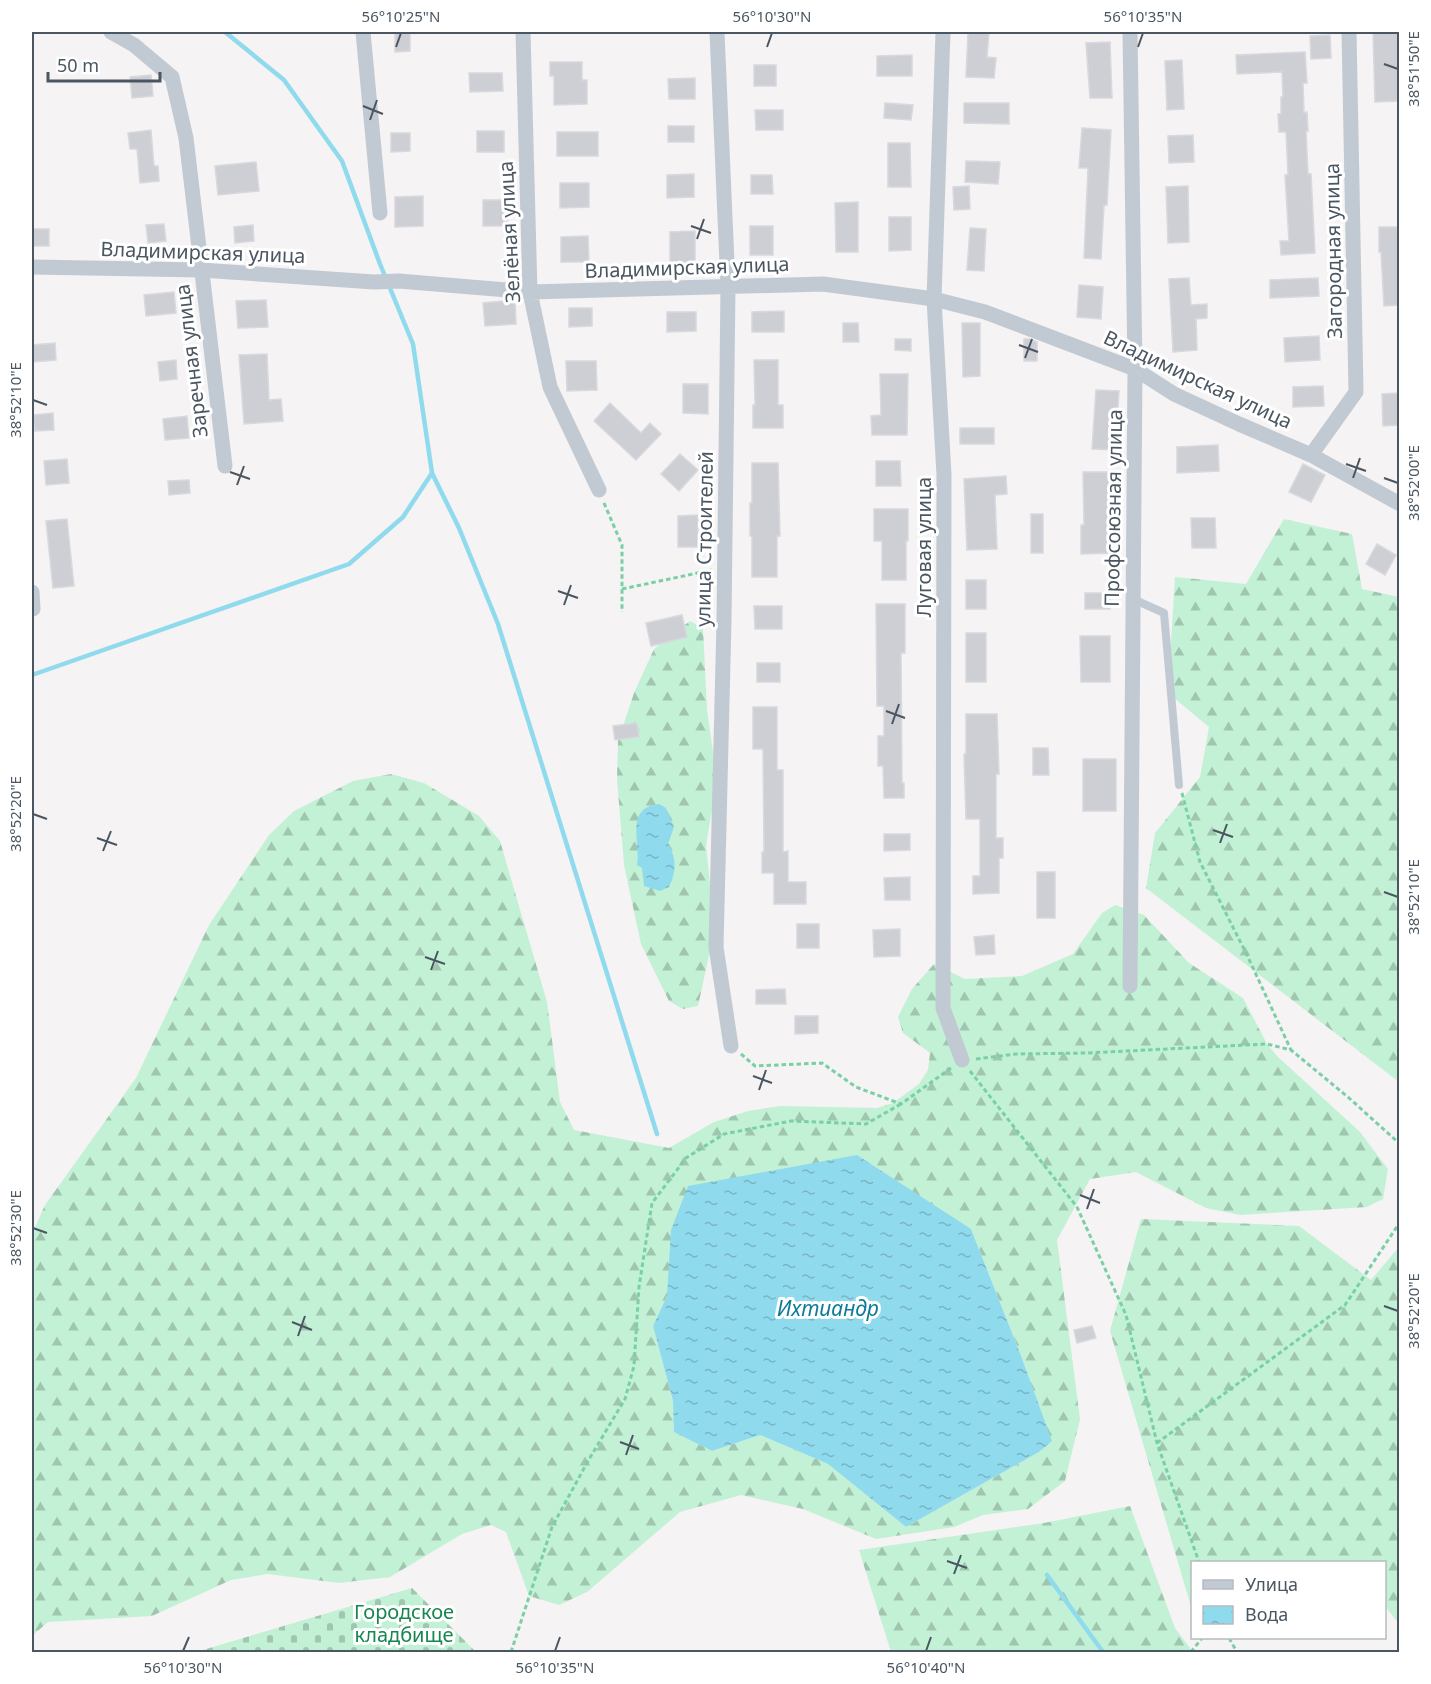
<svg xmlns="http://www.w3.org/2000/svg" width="1431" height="1684" font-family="'Noto Sans',sans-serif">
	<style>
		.forest { fill: url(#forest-firs); fill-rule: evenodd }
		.cemetery { fill: url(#cemetery-stones) }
		.water { fill: url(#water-ripples) }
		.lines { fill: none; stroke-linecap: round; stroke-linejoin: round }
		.stream { stroke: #90daee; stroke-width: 4.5 }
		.building { fill: #cdcfd5; stroke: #d7d9de; stroke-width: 1.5 }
		.path { stroke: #7ad0a6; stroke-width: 3; stroke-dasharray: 4.5 3; stroke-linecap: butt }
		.service { stroke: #c1cad2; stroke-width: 8 }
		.minor { stroke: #c1cad2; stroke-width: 15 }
		.ticks { fill: none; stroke: #4a5661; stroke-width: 2 }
		.labels { text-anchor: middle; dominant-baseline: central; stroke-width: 6; stroke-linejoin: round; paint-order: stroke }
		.street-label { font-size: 20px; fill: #4a5661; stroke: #fff }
		.park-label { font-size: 20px; fill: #17864f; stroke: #fff }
		.water-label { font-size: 21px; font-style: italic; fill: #0c7c9b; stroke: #fff }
		.neatline { fill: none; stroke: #4a5661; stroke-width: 2 }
		.ticks-label { font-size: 15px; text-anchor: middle; fill: #4a5661 }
	</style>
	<defs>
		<pattern id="forest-firs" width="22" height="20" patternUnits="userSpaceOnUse" patternTransform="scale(1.5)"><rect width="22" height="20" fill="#c3f1d5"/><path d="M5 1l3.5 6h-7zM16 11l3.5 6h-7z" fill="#a0c6b0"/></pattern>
		<pattern id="cemetery-stones" width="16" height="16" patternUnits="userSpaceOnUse" patternTransform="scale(1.5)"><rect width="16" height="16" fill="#c3f1d5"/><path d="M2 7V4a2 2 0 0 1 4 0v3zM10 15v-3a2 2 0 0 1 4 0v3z" fill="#a0c6b0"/></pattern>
		<pattern id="water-ripples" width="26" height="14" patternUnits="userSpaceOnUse" patternTransform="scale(1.5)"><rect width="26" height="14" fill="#90daee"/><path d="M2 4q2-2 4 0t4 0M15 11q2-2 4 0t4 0" fill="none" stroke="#78b4c4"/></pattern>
	</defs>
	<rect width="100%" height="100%" fill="#f5f3f3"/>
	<path class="forest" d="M1284,519L1352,534L1362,589L1399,597V1082L1146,888L1155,833L1200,777L1209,727L1168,693L1175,577L1246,584Z
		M690,621L703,628L707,710L717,779L706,846L715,928L698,1006L683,1009L669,1001L641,944L624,865L617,779L618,741L634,693L654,649Z
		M391,774L424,783L479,816L500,841L547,1002L560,1102L574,1130L669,1148L714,1122L748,1111L780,1106L877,1108L893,1103L919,1084L928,1070L930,1053L903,1033L898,1017L912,989L934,964L965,979L1022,976L1073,954L1102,913L1115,905L1144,915L1189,963L1243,998L1267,1044L1277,1056L1360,1132L1388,1169L1383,1199L1367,1207L1240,1215L1206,1208L1136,1172L1090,1179L1057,1240L1080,1419L1065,1481L1028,1509L983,1515L954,1527L876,1539L803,1509L741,1495L680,1512L587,1592L559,1605L529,1596L506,1532L491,1525L462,1534L390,1577L339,1583L268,1574L231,1580L152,1616L48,1622L32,1636V1234L45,1205L136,1078L209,925L269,835L294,811L353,781ZM971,1229L1020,1353L1051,1441L1039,1452L906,1527L828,1464L760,1435L712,1451L675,1432L673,1401L653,1326L667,1296Z
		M1141,1219L1299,1226L1371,1280L1399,1247V1624L1385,1606L1384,1562H1192V1610L1110,1331Z
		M1130,1506L1175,1628L1193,1652H891L859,1550L1044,1523Z"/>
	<path class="cemetery" d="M412,1588L476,1652H196Z"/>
	<path class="water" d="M659,804L666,808L674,827L668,844C677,858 676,873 669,887L660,891L644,886L642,868L637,865C641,842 624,808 659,804Z
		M857,1155L971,1229L1020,1353L1052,1441L1039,1452L906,1527L828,1464L760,1435L712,1451L674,1432L673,1401L653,1326L667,1296L671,1230L688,1186Z"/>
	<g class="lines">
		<path class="stream" d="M225,32L284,80L342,161L380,264L413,344L432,473L459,528L498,624L657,1134
			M32,675L349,564L403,517L432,473
			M1047,1575L1103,1652"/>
	</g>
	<path class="building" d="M395,32H410V51L395,52Z
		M968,32H989L987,57L996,58L994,78L966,77Z
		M1373,32H1398L1400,101L1375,102Z
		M1330,35L1331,58L1311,59L1310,36Z
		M1110,42L1112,98H1090L1086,43Z
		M1305,52L1307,83H1303L1304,113L1307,112L1308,131H1306L1308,174H1311L1315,253L1281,255L1280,241H1289L1285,175H1288L1286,132H1279L1278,114H1281V97H1283L1282,72L1237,74L1236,55Z
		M912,55V76H877V56Z
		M1182,60L1184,109L1167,110L1165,61Z
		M550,62H582V80H587V104L554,105V76H550Z
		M754,65H776V86H754Z
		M469,73H502L503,91L470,92Z
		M151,75L153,96L132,98L130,77Z
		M695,78V99H669L668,79Z
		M885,103L913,105L911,120L884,118Z
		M964,103H1009V124L964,123Z
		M755,110H783V130H756Z
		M668,126H694V142H668Z
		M1082,128L1111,130L1107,205H1104L1101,259L1084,258L1088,168H1079Z
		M151,130L154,166H158L159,181L140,183L137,149H130L128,133Z
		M477,131H504V152H477Z
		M557,132H598V156H557Z
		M391,133H410V151L391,152Z
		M1193,135L1194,162L1169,163L1168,136Z
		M888,143H910L911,187H888Z
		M966,161L1000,162L998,184L965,182Z
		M256,162L259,191L218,195L215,166Z
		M694,174V197L667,198V175Z
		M751,175H772L773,194H751Z
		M560,183H589V207L560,208Z
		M969,186L970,209L954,210L953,187Z
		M1188,186L1189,242L1168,243L1166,187Z
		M423,196V226L395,227V197Z
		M483,200H507L508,226H483Z
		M858,202V252H836L835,203Z
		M889,217H911V250L889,251Z
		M164,224L166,241L148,243L146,225Z
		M253,225L254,241L235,243L234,227Z
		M750,226H773V255H750Z
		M1379,227H1400V305L1384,306L1381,252H1379Z
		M970,228L986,229L984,271L967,270Z
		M32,229H49V246H32Z
		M695,231V266H670V232Z
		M588,236L589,262H561V237Z
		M1189,278L1191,305L1207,304V318L1196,319L1197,350L1173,352L1169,279Z
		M1318,278L1319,296L1270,298V280Z
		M1079,285L1103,287L1101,319L1077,317Z
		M174,292L176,313L146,316L144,295Z
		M266,300L268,327L238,328L236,301Z
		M515,300L516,324L485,326L483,303Z
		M569,308H592V326L569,327Z
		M784,311V332H752V312Z
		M667,312H696V331L667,332Z
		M843,323H858L859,342H843Z
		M962,323H980V376L963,377Z
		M1319,336L1320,360L1285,362L1284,338Z
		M895,339H911V351L895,350Z
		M1024,339H1030L1037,342V361H1024Z
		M55,343L56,360L33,362L32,345Z
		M267,354L269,400L281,399L283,421L244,424L239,355Z
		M176,360L177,379L160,381L158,362Z
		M754,360H778V405H783V428H753V405H755Z
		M566,361H596L597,390L567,391Z
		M880,374H908L907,435H872L871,416L881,415Z
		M683,384H708V414L683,413Z
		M1323,386L1324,406L1293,407V387Z
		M1096,390L1119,391L1115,450L1092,449Z
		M1400,393V425L1383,426L1382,394Z
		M610,403L641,433L650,423L661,434L636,460L594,421Z
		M53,413L54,430L35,431L33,415Z
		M187,416L189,438L165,440L163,419Z
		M960,428H994V444H960Z
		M1218,445L1219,471L1177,473V447Z
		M680,454L698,470L679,491L661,474Z
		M67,459L69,483L46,485L44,461Z
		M876,461H900L901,486H876Z
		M752,463H778L780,536H777V577H752V536H750V503H752Z
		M1303,464L1325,475L1311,502L1289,492Z
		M1083,472H1114V492H1109V525H1113V553L1081,554V525H1084Z
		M1006,476L1007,494L995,495L997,549L967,550L964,479Z
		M189,480L190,493L169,495L168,481Z
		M874,509H908V541H906V580H882V541H874Z
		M1031,514H1043V553H1031Z
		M698,515V547H678V516Z
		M1191,518H1215L1216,548H1192Z
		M67,519L74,586L53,588L46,521Z
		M1377,544L1396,555L1385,575L1366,564Z
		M966,580H986V609H966Z
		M1085,593H1110V609H1085Z
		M876,604H905V653H901L902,783H904V798H884L883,766H878V736H884V706H877Z
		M754,606H782V629H755Z
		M682,615L687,637L651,646L646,623Z
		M966,633H986V682H966Z
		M1080,636H1110V682H1081Z
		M757,663H780V682H757Z
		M753,707H777V770H783V852L788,851V882H806V904H774V873H762V852H764L763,749H753Z
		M966,714H997L999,774H996V838H1003V858H999V893L973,894V876H980V819H966L964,754H966Z
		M637,723L639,737L615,740L613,726Z
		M1033,748H1048L1049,775H1033Z
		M1083,759H1116V811H1083Z
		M884,834H910V850L884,851Z
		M1037,872H1055V918H1037Z
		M910,877V900H885L884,878Z
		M797,924H819V948H797Z
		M900,929V956L874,957L873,930Z
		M994,935L995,954L976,955L974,937Z
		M785,989L786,1004H756V990Z
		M795,1016H818V1033L795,1034Z
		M1092,1326L1096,1338L1077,1343L1074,1330Z"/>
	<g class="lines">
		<path class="path" d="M604,503L622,545V612
			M622,589L712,570
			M1182,793L1200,862L1247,955L1291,1050
			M741,1054L755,1066L822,1063L856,1087L901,1104L951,1068
			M976,1059L1016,1054L1087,1053L1267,1044L1291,1050L1349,1098L1400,1144
			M970,1071L1077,1207L1126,1315L1157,1443L1199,1562
			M1157,1443L1345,1305L1400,1222
			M1229,1638L1237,1652
			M511,1652L552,1527L588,1461L625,1399L634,1366L639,1287L652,1203L686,1158L724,1134L791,1121L866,1124L901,1104
			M1191,1652L1202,1638"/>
		<path class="service" d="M1133,599L1164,613L1179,785"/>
		<path class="minor" d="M111,32L134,45L172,77L186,138L225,466
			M363,32L380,213
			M523,32L530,292L550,387L599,490
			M717,32L728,287L724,621L716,947L731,1046
			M943,32L934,299L944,475L943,1008L962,1060
			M32,267L201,270L374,282L399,281L530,292L823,284L934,299L985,312L1135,369L1174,394L1239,424L1311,455L1400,504
			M1311,455L1356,392L1349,32
			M32,592L33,609
			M1130,986L1135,369L1130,32"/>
	</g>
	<path class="ticks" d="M396,47L401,33M767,47L772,33M1138,47L1143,33M1384,64L1398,69M363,106L383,114M370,120L377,100M691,226L711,233M697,239L704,219M1019,345L1038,352M1025,358L1032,339M33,400L47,405M1346,464L1366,471M230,472L250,479M1353,478L1360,458M1384,478L1398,483M237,485L244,466M558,591L578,598M564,605L571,585M886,711L905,718M892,724L899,704M33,814L47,819M1213,830L1233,837M97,838L117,845M1220,843L1227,824M103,851L111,831M1384,892L1398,897M425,957L445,964M431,970L438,951M753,1076L772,1083M759,1090L766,1070M1080,1195L1100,1203M1087,1209L1094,1189M33,1228L47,1233M1384,1306L1398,1311M292,1322L312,1330M298,1336L305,1316M620,1442L639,1449M626,1455L633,1435M947,1561L967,1568M954,1574L961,1555M183,1651L189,1637M555,1651L560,1637M926,1651L931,1637"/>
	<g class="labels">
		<g class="street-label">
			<text transform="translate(509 232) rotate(-93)">Зелёная улица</text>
			<text transform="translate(1333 251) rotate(-91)">Загородная улица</text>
			<text transform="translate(203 252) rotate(2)">Владимирская улица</text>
			<text transform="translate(687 267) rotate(-2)">Владимирская улица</text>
			<text transform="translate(191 361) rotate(-97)">Заречная улица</text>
			<text transform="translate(1198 379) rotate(25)">Владимирская улица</text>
			<text transform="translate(1113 508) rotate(-89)">Профсоюзная улица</text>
			<text transform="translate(704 539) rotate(-89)">улица Строителей</text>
			<text transform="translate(923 547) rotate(-90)">Луговая улица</text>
		</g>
		<g class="park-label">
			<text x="404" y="1611">Городское<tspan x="404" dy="23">кладбище</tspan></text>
		</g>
		<g class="water-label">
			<text x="828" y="1308">Ихтиандр</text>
		</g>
	</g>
	<rect width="1431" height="1684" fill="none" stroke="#ffffff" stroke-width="66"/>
	<rect x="1191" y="1561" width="195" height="78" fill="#ffffff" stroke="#b7bbc0" stroke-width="1.5"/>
	<rect x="1203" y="1580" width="30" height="9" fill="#c1cad2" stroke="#b7bbc0" stroke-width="1.5"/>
	<text x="1245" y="1591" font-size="18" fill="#4a5661">Улица</text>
	<rect x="1203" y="1606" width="30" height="18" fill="url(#water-ripples)" stroke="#b7bbc0" stroke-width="1.5"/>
	<text x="1245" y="1621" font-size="18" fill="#4a5661">Вода</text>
	<path d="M48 72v9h112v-9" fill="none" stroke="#4a5661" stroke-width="3"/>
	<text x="57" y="72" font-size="18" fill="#4a5661" stroke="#ffffff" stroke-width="4.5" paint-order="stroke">50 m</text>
	<rect x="33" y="33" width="1365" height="1618" class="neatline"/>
	<g class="ticks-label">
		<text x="401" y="22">56°10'25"N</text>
		<text x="772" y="22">56°10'30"N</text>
		<text x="1143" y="22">56°10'35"N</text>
		<text transform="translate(1414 69) rotate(-90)" y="5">38°51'50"E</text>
		<text transform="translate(16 400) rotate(-90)" y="5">38°52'10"E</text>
		<text transform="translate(1414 483) rotate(-90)" y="5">38°52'00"E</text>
		<text transform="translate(16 814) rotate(-90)" y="5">38°52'20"E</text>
		<text transform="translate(1414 897) rotate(-90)" y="5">38°52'10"E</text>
		<text transform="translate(16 1228) rotate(-90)" y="5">38°52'30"E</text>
		<text transform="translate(1414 1311) rotate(-90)" y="5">38°52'20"E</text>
		<text x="183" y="1673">56°10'30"N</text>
		<text x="555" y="1673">56°10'35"N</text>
		<text x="926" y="1673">56°10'40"N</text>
	</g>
</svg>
